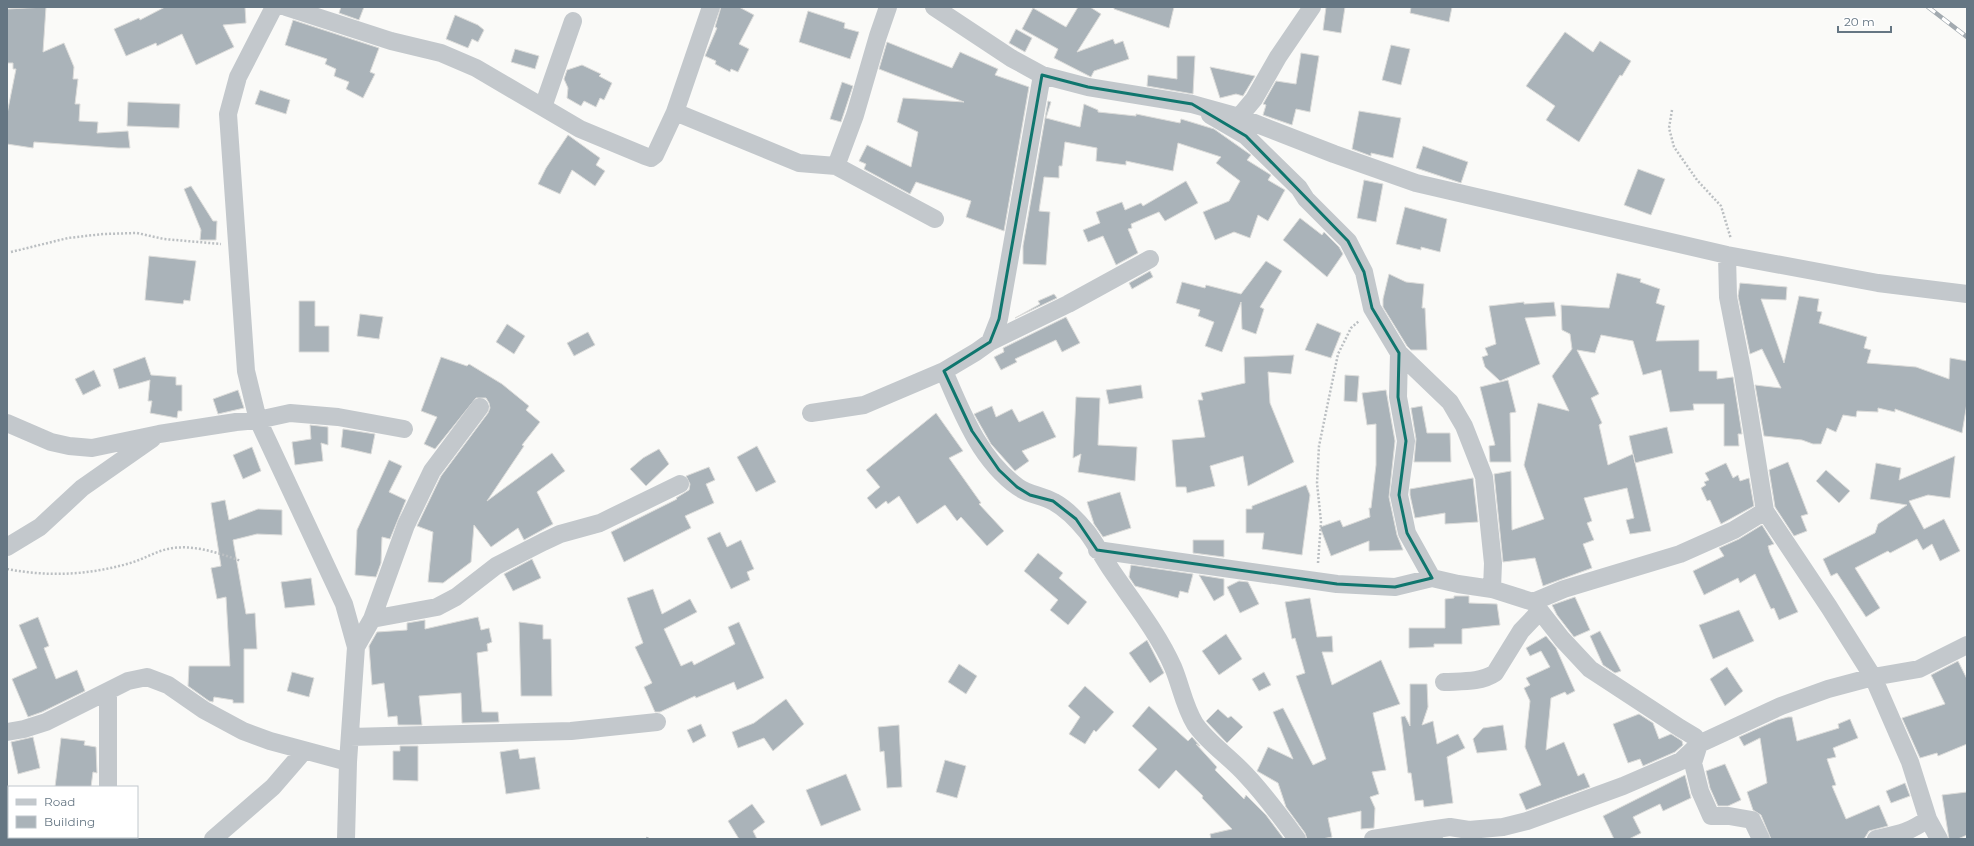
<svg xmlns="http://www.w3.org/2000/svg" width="1974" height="846" font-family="Montserrat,sans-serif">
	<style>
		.building { fill: #aab3b9; stroke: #dcdcda }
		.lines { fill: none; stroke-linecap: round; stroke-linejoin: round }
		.path { stroke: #bbbfc2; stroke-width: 2.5; stroke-dasharray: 2 2; stroke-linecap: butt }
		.street { stroke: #c3c8cc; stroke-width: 18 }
		.rail-casing { stroke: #a2aab0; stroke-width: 4.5 }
		.rail { stroke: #fff; stroke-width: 3; stroke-dasharray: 9; stroke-linecap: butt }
		.marked { fill: none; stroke: #0f766e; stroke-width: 3; stroke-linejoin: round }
	</style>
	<rect width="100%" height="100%" fill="#fafaf8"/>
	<path class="building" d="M46,7L43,52L64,43L74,67L73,79H78L75,104H80L79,121L98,122L97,133L128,131L130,148H118L34,142L33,148L7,144V114L16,69H13V63H7V9Z
		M165,7H245L246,23L223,25L234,47L196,65L182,34L157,46L156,43L126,56L114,29L139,18L140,20Z
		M341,7H364L359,20L339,13Z
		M721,7H739L754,15L739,44L749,49L738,72L731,69L730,72L715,64L716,61L705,56L717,28L715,27Z
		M1078,7H1090L1101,14L1077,52L1113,39L1115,44L1123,41L1129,59L1094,71L1091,77L1054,58L1058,49L1022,29L1033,8L1066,27Z
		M1114,7H1174L1169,28L1114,9Z
		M1326,7H1345L1341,33L1323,30Z
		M1411,7H1452L1449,22L1410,13Z
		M808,11L845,23L844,28L859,32L850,59L799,42Z
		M455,15L478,25L484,30L478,42L472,39L468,48L446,39Z
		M293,20L379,48L370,72L375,74L363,98L346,89L349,82L334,76L336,69L325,64L327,59L285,45Z
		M1016,29L1032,38L1025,52L1009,43Z
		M1565,32L1593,52L1600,41L1631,61L1622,76L1620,75L1579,142L1546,120L1555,106L1526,86Z
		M887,42L952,68L960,52L998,69L995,75L1029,87L1004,231L966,217L971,201L916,182L910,194L864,169L866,164L859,161L867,145L911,167L918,132L897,122L903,98L964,102L879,69Z
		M1391,45L1410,49L1401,85L1382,80Z
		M515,49L539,56L535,69L511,62Z
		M1301,53L1319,56L1310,112L1296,109L1292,125L1263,115L1266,105L1263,104L1276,81L1296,84Z
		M1177,56H1195L1193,94L1147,86L1148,75L1177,79Z
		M582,65L601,74L599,76L612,83L604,100L600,98L596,107L584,101L581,106L567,98L568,88L564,79L567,70Z
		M1210,67L1255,76L1243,96L1236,94L1220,98Z
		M842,82L853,86L841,122L830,119Z
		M260,90L290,100L286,114L255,104Z
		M1048,101L1051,102L1046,118L1080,127L1084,104L1098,110V112L1136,116V114L1180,123L1181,119L1214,129L1251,155L1247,160L1271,175L1268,180L1285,190L1268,221L1258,215L1250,238L1234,232L1215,240L1203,212L1229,201L1240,181L1216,163L1221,157L1178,143L1173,171L1126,161V165L1096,161L1097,148L1065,142L1062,166H1059V178L1044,177L1039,211L1050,212L1046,265L1023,264V246Z
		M128,102L180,104L179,128L127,126Z
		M1359,111L1401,118L1393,158L1371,153V156L1352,149Z
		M568,135L600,158L596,165L605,171L595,186L572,170L560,194L538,184L546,168Z
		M1423,146L1468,162L1461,183L1416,168Z
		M1638,169L1665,179L1651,215L1624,205Z
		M1364,180L1383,184L1376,222L1357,218Z
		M1186,181L1198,203L1165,221L1159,212L1131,224L1132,228L1128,229L1138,253L1116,265L1103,236L1088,242L1083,230L1100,223L1096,212L1122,202L1125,210L1141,203L1143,206Z
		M191,186L213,221H217L216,240H200L201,230L184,189Z
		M1405,207L1447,219L1440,252L1421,247V250L1396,244Z
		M1300,218L1322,235L1324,232L1339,247L1343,254L1327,277L1283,240Z
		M149,256L196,261L190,301L184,300L183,304L145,300Z
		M1266,261L1282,271L1260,307L1264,309L1256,334L1242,329L1241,302L1222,352L1205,346L1214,322L1198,316L1200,310L1176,303L1182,282L1205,288L1206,285L1241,294Z
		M1150,271L1153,277L1132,289L1129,283Z
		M1617,273L1641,279L1640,282L1660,289L1656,303L1665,306L1656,341L1699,340V371H1717V379L1733,377L1742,434H1738L1739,446H1724V404H1693L1694,410L1670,412L1661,370L1643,375L1633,341L1601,335L1595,353L1577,350L1599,394L1591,398L1602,423L1599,425L1608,465L1633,454L1651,531L1630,534L1626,520L1634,518L1627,488L1584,498L1592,521L1587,523L1594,540L1583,544L1592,568L1543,586L1535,558L1503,562L1494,474L1511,471L1512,530L1544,519L1524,465L1538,403L1569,411L1552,376L1572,349L1570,334L1562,330L1561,305L1609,308Z
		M1389,274L1406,282L1424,284L1422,308H1425L1427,350H1411L1407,346L1383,307V299Z
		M1740,283L1787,287L1786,300L1761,299L1784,363L1799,296L1819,299L1817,311L1822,312L1819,323L1867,337L1864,348L1871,350L1867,363L1916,367L1949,379L1950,358L1967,361V403L1962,433L1895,409V412L1878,408V412L1857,411L1856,417L1843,415L1836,432L1827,428L1821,444H1813L1802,440L1764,436L1755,385L1781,388L1762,349L1750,354L1738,296Z
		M1054,294L1057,298L1015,318L1040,304L1038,301Z
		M299,301H315V326H329V352H299Z
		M1524,302V304L1554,302L1556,316L1525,318L1540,364L1500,381L1485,367L1482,357L1488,355L1485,348L1496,344L1489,306Z
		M360,314L383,317L379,339L357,336Z
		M1066,317L1080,343L1062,352L1056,340L1015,359L1017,362L1001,370L994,357L1004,352L1003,348Z
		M1317,323L1341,333L1331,358L1305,350Z
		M507,324L525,336L514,354L496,342Z
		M588,332L595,345L574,356L567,343Z
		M1294,355L1291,374L1268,372L1270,403L1294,462L1248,486L1243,456L1210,466L1215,486L1187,493L1186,487H1176L1172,440L1205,437L1198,400H1203L1201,393L1245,383L1244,357Z
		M145,357L151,375L176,377V385H182V411H178L177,418L150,413L152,401H148L150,380L119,389L113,369Z
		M441,357L467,366L469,364L502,384L529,406L526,410L540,422L522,445L524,446L487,501L552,453L565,471L537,492L553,524L524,540L518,528L491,547L474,525L471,562L443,583L428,582L433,532L417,526L441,476L488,413L490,408L489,403L486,398H476L435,449L424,444L437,417L421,411Z
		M94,370L101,386L83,395L75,379Z
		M1345,375L1359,376L1357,402L1344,401Z
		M1508,380L1516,412L1510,413L1511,462H1490L1489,446L1495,445L1480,387Z
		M1141,385L1143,398L1109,404L1106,390Z
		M238,390L244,408L218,414L213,399Z
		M1386,390L1395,441L1389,497L1397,535L1403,550L1369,551V541L1331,556L1320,527L1340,520L1343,527L1370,517L1369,508H1371L1376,465V424L1367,425L1362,393Z
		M1076,397L1100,398L1098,445L1137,447L1135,481L1078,472L1081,454L1073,458Z
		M992,406L996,417L1012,409L1019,422L1043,411L1056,437L1022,451L1029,461L1015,471L991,444L974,414Z
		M1422,406L1427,433H1450L1451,462H1414L1416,439L1411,408Z
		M936,413L963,451L949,458L981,503L979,504L1004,531L987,546L961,517L957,521L945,505L917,524L899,496L888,504L886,501L876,509L867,498L880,487L866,470Z
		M310,425L328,427V445L321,443L323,461L295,465L292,442L311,439Z
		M1667,427L1673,453L1635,463L1629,436Z
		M343,429L375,434L371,454L341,447Z
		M757,446L776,482L756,492L737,457Z
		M252,447L261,471L243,479L233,455Z
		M659,449L669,464L646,486L630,469L643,458Z
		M1955,456L1950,498L1928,495L1909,501L1924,529L1944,519L1960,551L1940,561L1932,544L1923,550L1917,539L1890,553L1888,551L1855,568L1880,608L1866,617L1837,573L1831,576L1823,559L1875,533L1878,524L1907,505L1870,499L1876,463L1901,468L1899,480Z
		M389,460L402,466L389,492L406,500L390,539L382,537L381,563L376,577L355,575L357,530Z
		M1788,462L1808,514L1801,516L1807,531L1794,536L1775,507L1769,470Z
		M1726,463L1733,478L1738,475L1740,481L1749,478L1754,506L1721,524L1710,500L1707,501L1701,488L1706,485L1704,482L1709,480L1705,473Z
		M709,467L715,480L706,484L714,503L685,516L691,528L624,562L611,532L677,499L676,498L689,490L690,484L686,476Z
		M1826,470L1850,491L1839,503L1816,481Z
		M1473,478L1478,522L1445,524V513L1415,518L1410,495V489Z
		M1306,485L1310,495L1302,555L1262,549L1264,533H1246V509H1252V506Z
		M1120,492L1131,528L1103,537L1094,524L1087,502Z
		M225,500L229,520L258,509L282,510V535L257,534L233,540L246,614L255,613L257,649H244V703H233V700L214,697L213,702L209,701L188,686L189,666H230L226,597L217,599L211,568L221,566L211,503Z
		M1762,525L1774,544L1768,546L1770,553L1798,612L1779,620L1774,608L1771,609L1755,574L1740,583L1738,578L1704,595L1693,571L1724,556L1719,548L1739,539Z
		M720,532L727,547L741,540L754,569L747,572L750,580L731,589L707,538Z
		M1193,540H1224V557L1193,553Z
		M1038,553L1063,573L1059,578L1087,602L1068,625L1050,610L1058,600L1024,571Z
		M532,559L541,578L513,591L504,574Z
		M1131,565L1193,574L1188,593L1180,591L1178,598L1135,586L1129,577Z
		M1199,575L1224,579V595L1214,601Z
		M311,578L315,605L285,608L281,582Z
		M1239,581L1248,582L1259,604L1240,613L1227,587Z
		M653,589L662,614L690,599L697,612L664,629L681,666L692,661L694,665L735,644L728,627L739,622L764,678L737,690L734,682L696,698L695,696L660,712H655L644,687L652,683L635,647L643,643L627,598Z
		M1454,596H1469V603L1497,604L1500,625L1462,629V644H1434V647L1409,648V628H1445V599L1454,598Z
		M1575,597L1590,630L1574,637L1557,615L1552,605Z
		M1310,598L1317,637L1332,636L1333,652H1322L1332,685L1381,660L1400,704L1373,713L1386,770L1372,772L1379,794L1370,797L1375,808L1374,828L1361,829V811L1328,818L1332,837L1322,839H1307L1305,833L1286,807L1278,783L1257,771L1268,747L1293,759L1273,712L1283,708L1313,765L1326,759L1296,676L1305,673L1295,638L1292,639L1285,602Z
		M1739,610L1754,641L1713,659L1699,625Z
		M38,617L49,646L44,648L56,679L77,670L85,691L42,712L28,717L12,679L37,668L19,625Z
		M478,617L481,630L489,628L492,642L487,644L488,651L477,653L482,712H498L499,722L462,723L461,693L419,696L422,725H398L397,716L388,717L384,683L372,685L369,646L377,632L407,630V623L425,620V629Z
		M519,622L543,625V639H551L552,696H521Z
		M1600,631L1621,671L1615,673L1603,665L1590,636Z
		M1226,634L1242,659L1219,675L1202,651Z
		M1546,636L1556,648L1575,691L1567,695L1565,692L1551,698L1546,750L1564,742L1578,776L1584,773L1590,787L1526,810L1519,794L1541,785L1525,747L1530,701L1524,688L1530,685L1526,678L1550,667L1541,651L1530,656L1526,648Z
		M1147,640L1164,673L1150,683L1129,653Z
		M1958,661L1967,679V744L1938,756L1937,753L1920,758L1902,718L1945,704L1931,675Z
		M959,664L977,676L966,694L948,682Z
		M1727,667L1743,691L1725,706L1710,679Z
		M292,672L314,678L309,697L287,691Z
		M1264,672L1271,685L1259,691L1252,679Z
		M1410,684H1427L1428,707L1422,725L1433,721L1437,744L1458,734L1465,748L1447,757L1453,803L1424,807L1423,800L1415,801L1411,773H1408L1401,717L1405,716L1410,726Z
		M1085,686L1114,712L1096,732L1094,730L1085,744L1069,734L1080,717L1068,706Z
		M786,699L804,724L773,751L764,738L738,748L732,732L754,723Z
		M1149,706L1188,741L1192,737L1200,746L1196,744L1217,767L1215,770L1244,799L1246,795L1266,815L1284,839H1211L1210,834L1232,829L1202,798L1203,796L1176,770L1159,789L1138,770L1157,749L1132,726Z
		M1218,709L1228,718L1231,716L1243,727L1227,743L1206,721Z
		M1639,714L1653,723L1659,739L1671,734L1682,741L1683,745L1675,752L1643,766L1640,759L1628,763L1613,724Z
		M1788,717H1792L1797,741L1839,728L1838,724L1850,719L1858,738L1833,748L1836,757L1827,759L1836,785L1832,786L1846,819L1879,805L1888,826L1869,831L1864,839H1771L1761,815L1753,810L1747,792L1767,783L1760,738L1744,746L1739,737L1777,720Z
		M701,724L706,736L693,743L687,730Z
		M899,725L902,787L887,788L884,751L880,752L878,727Z
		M1503,725L1507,750L1477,753L1473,739L1483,728Z
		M33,737L40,768L18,774L11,742Z
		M61,738L85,741L84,745L96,747L97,773L93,772L91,787H55Z
		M400,746H418V781L393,780V751H400Z
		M518,749L520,759L535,757L540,789L506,794L500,752Z
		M945,760L966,766L957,798L936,792Z
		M1725,764L1741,800L1728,806H1718L1710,788L1706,771Z
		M846,774L861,810L821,826L806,790Z
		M1685,775L1691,798L1663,811L1660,804L1633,817L1641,833L1629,839H1614L1603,816Z
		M1905,783L1910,796L1891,803L1886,791Z
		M1967,792V835L1958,839H1949L1942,795Z
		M752,804L765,822L753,831L757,839H739L728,821Z"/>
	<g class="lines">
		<path class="path" d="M1672,110L1669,128L1674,147L1697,180L1721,206L1731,239
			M11,252L68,238L103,234L137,233L164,239L221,244
			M1318,563L1321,522L1317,483L1319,446L1338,354L1351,328L1359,321
			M7,569C48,577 87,575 127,564C143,560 157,550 173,548C196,545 219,553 241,561
			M647,839L648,836"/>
		<path class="street" d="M274,7L238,77L228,114L246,371L258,420L344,604L356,647L348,762L346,839
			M286,7L391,41L441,53L476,68L580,129L645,156L651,158L655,155L675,112L799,163L836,166L935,219
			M934,7L1011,58L1042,75L1088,87L1192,104L1239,117L1334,154L1416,183L1727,255L1878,283L1967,294
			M543,107L573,21
			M675,112L711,7
			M1210,115L1246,136L1299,188L1306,199L1348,241L1364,272L1372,308L1399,353L1450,402L1464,426L1484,477L1493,563L1492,589L1458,584L1432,578L1407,533L1399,495L1406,441L1398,397L1399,353
			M1239,117L1254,99L1278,57L1312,7
			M836,166L855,115L878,36L888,7
			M1727,255L1728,297L1743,374L1765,511L1829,607L1873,677L1910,762L1928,819L1939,839
			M990,342L999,319L1042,75
			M944,371C962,413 980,460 1018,487C1029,495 1042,495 1054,502C1067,509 1078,521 1087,532C1096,544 1103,558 1112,571C1133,602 1158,633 1173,667C1181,686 1184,706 1195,724C1209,744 1230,757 1246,775C1265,795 1281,817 1297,839
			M811,413L864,405L944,371L976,352L990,342L1068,304L1150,259
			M7,423L51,442L69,446L92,448L159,434L236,422L258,420L290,413L338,417L404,429
			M7,547L40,527L82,488L152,439
			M1097,550L1337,584L1395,587L1432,578
			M1492,589L1533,602L1564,589L1680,554L1734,530L1765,511
			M372,619L406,525L432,471L480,407
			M356,647L372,619L437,607L456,597L496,566L543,542L560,534L600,523L680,484
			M1444,682C1461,681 1480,683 1495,673L1521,631L1540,611
			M108,691V787
			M7,732L24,729L46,722L128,681L147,677L168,685L204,710L243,731L270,741L348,762
			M350,737L571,731L657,722
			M1429,830L1450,827L1469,830L1503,827L1527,821L1623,786L1681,761L1699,744L1695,737L1680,728L1590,669L1562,639L1533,602
			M108,837L109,839
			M213,839L273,787L304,751
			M1373,839L1429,830L1434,839
			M1761,839L1752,820L1729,816H1711L1700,791L1693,763L1699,744L1781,706L1828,689L1873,677L1919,669L1967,645
			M1876,839C1899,834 1908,833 1928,819"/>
		<g class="rail-casing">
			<path id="rail" d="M1928,7L1967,37"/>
		</g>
		<use href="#rail" class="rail"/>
	</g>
	<path class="marked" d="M1042,75L1088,87L1192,104L1246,136L1348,241L1364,272L1372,308L1399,353L1398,397L1406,441L1399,495L1407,533L1432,578L1395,587L1337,584L1097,550L1076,519L1053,501L1030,495L1017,487L999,470L972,431L944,371L990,342L999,319Z"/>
	<rect width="1974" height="846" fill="none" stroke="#657683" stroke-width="16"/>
	<rect x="8" y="786" width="130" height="52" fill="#ffffff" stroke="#c1c8cd"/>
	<rect x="16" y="799" width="20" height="6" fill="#c3c8cc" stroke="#c1c8cd"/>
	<text x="44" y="806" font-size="12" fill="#657683">Road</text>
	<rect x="16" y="816" width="20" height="12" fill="#aab3b9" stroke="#c1c8cd"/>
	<text x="44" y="826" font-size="12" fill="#657683">Building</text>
	<path d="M1838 26v6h53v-6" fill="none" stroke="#657683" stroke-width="2"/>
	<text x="1844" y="26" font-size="12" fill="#657683" stroke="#ffffff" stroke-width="3" paint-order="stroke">20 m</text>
</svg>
